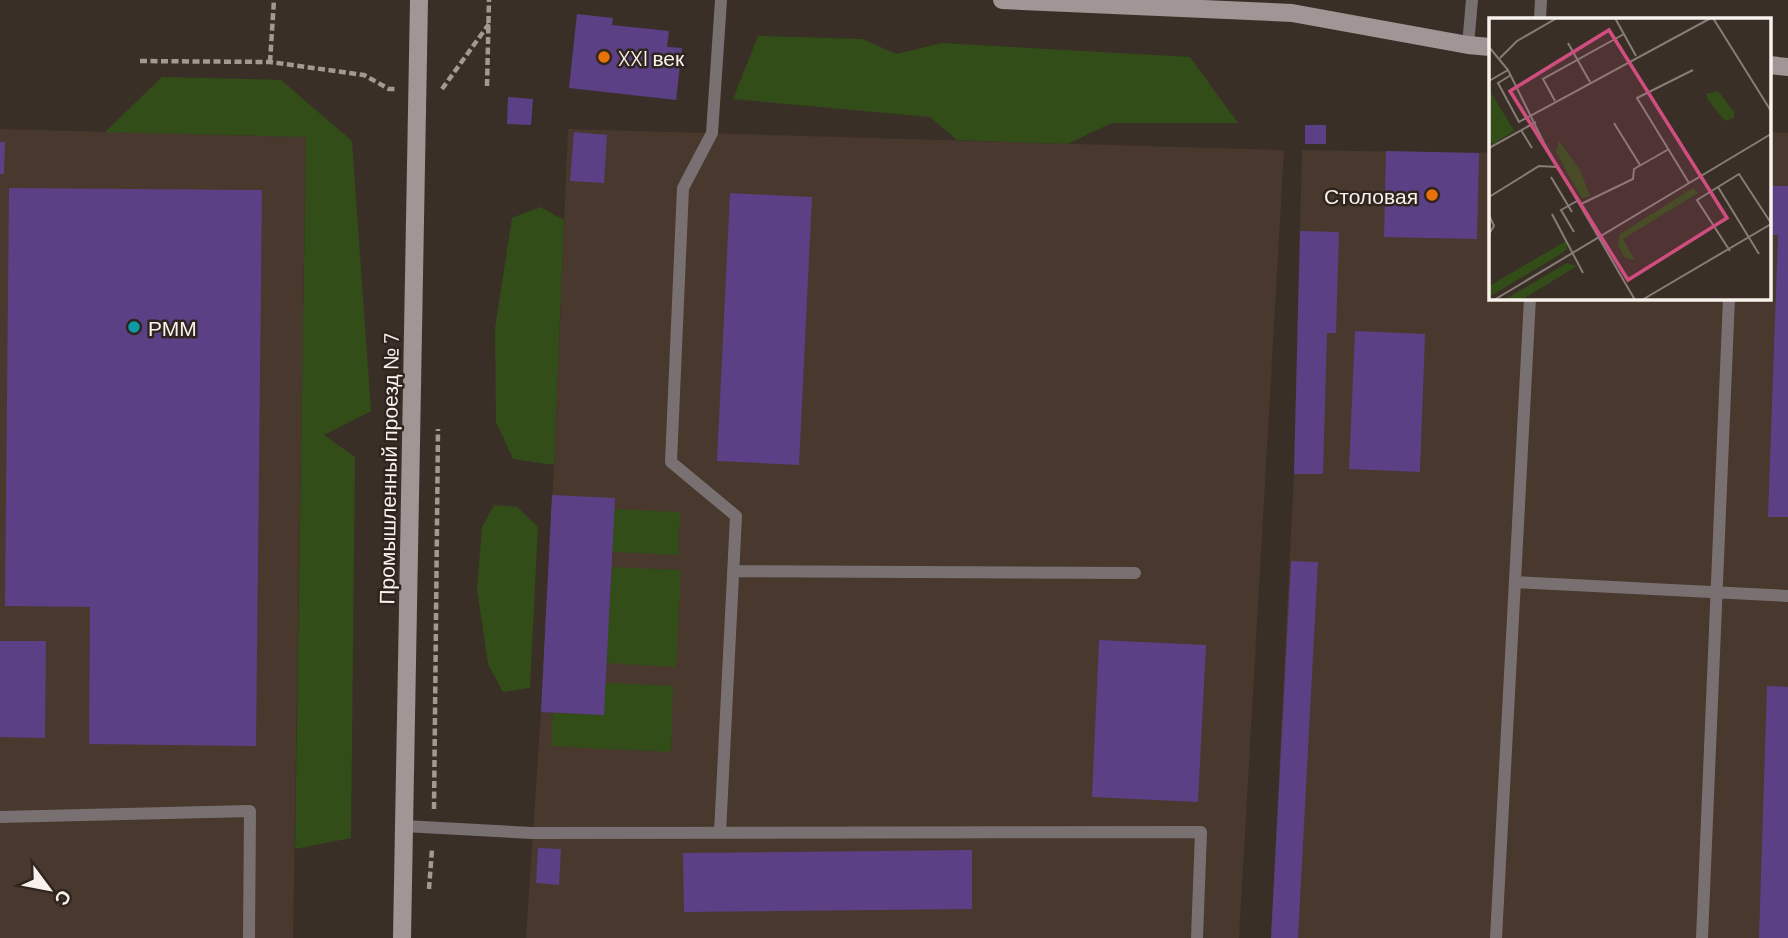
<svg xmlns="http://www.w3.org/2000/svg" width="1788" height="938" font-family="Barlow,sans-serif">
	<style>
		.built { fill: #48382d }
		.green { fill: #324d18 }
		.building { fill: #5c4085 }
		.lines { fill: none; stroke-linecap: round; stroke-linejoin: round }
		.path { stroke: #a29993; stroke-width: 4.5; stroke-dasharray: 7 3.5; stroke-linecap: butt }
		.lane { stroke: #797171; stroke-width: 12 }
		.secondary { stroke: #a19595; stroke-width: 18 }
		.food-dot { fill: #e8710a; stroke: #2f251e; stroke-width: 2.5 }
		.culture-dot { fill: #0f9aa8; stroke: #2f251e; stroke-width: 2.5 }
		.labels { text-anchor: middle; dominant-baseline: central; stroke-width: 5; stroke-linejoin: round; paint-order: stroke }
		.poi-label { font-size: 21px; fill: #f8f1ec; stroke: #2f251e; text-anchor: start }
		.street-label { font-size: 21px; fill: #f8f1ec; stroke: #2f251e }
		.inset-road { fill: none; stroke: #867d76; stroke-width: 2 }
		.view { fill: #d04e7f; fill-opacity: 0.15; stroke: #d04e7f; stroke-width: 3.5 }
		.inset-edge { fill: none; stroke: #f8f1ec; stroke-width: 3.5 }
	</style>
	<rect width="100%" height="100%" fill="#3a2f27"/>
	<path class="built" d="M0,129L306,137L293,938H0Z
		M568,129L1284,150L1239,938H526L541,712L554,465Z
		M1769,132L1788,133V938H1271L1294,474L1302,150L1479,153L1490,152V298H1769Z"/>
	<path class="green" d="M758,36L862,39L896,54L942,43L1190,57L1238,123H1112L1067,144L957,140L930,117L733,99Z
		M162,77L281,80L352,141L371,411L324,435L355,457L351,838L295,849L306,137L105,132Z
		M540,207L564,220L554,465L513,459L496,422L495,328L512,218Z
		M494,505L517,507L538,527L530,688L503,692L488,664L477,589L482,527Z
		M614,509L680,512L678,555L612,552Z
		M612,567L681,570L676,667L606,663Z
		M605,683L673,686L671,752L551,746L553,713L603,715Z"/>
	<path class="building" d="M577,14L613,18L612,25L669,31L667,47L682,48L676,100L569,88Z
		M508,97L533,99L531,125L507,124Z
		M1305,125H1326V144H1305Z
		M574,132L607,135L604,183L570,181Z
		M0,142H5L4,174H0Z
		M1386,151L1479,153L1477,239L1384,237Z
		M1769,186H1788V517H1768L1778,235H1769Z
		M9,188L262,190L256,746L89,744L90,607L5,606Z
		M730,193L812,197L799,465L717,461Z
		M1300,231L1339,232L1336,333H1327L1323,474H1294Z
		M1355,331L1425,334L1420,472L1349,469Z
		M552,495L615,498L604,715L541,712Z
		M1291,561L1318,562L1298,938H1271Z
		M1099,640L1206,645L1198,802L1092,797Z
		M0,641H46L45,738L0,737Z
		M1767,686L1788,687V938H1759Z
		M538,848L561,849L559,885L536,883Z
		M972,850V909L684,912L683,853Z"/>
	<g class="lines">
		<path class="path" d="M140,61L270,62L364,75L389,89H395
			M270,62L274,0
			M487,86L489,0
			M442,89L489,24
			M434,809L438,429
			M429,889L432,849"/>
		<path class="lane" d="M1540,19L1541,0
			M1468,45L1472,0
			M733,571L1135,573
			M1515,582L1788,596
			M0,817L250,811L249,938
			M404,826L532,833L1201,832L1197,938
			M720,833L736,516L671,462L683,188L712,133L721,0
			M1496,938L1530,298
			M1702,938L1729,298"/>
		<path class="secondary" d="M1002,0L1292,13L1468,45L1490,47
			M1769,65L1788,67
			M402,938L419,0"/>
	</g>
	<g class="food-dot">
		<circle cx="604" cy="57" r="7"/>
		<circle cx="1432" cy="195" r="7"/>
	</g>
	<circle class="culture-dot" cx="134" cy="327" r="7"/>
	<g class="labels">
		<g class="poi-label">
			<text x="618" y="57">XXI век</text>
			<text x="1418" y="195" text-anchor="end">Столовая</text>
			<text x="148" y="327">РММ</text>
		</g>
		<g class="street-label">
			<text transform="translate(388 469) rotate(-89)">Промышленный проезд № 7</text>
		</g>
	</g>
	<g transform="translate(1489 18)">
		<rect width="282" height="282" fill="#3a2f27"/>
		<path d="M0,71L25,113L4,126L0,123ZM229,73L245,94V100L236,103L219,82L217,76ZM70,123L91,152L101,178L93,180L81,160L67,133ZM204,170L209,175L134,221L146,242L136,240L129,227L131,216ZM77,223L78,231L70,237L0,279V268ZM78,245L88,248L32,282H15Z" fill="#324d18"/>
		<path class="inset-road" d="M126,0L147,38M224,0L282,93M79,25L101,64M0,29L19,52L55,125L146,282M11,40L28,23L68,0M22,57L9,65L30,104L222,0M0,63L19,52M66,83L54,61L135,16M125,105L151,147M32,112L43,130M0,130L47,104M62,159L83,194M200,165L148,80L204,52M229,169L270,236M0,179L50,148L69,149M90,187L144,161L145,151L180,131M63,196L94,255M0,197L5,208L0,216M85,214L72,192L88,183M241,233L208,182L250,156L282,205M5,282L282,116M153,282L282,206"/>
		<path class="view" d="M120,12L238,200L139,262L21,73Z"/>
		<rect width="282" height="282" class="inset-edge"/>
	</g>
	<g transform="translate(49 889) rotate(122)" stroke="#2f251e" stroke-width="5" paint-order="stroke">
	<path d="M0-5L12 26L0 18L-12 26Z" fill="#f8f1ec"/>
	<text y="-10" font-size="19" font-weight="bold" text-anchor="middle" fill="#f8f1ec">С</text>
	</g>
</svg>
